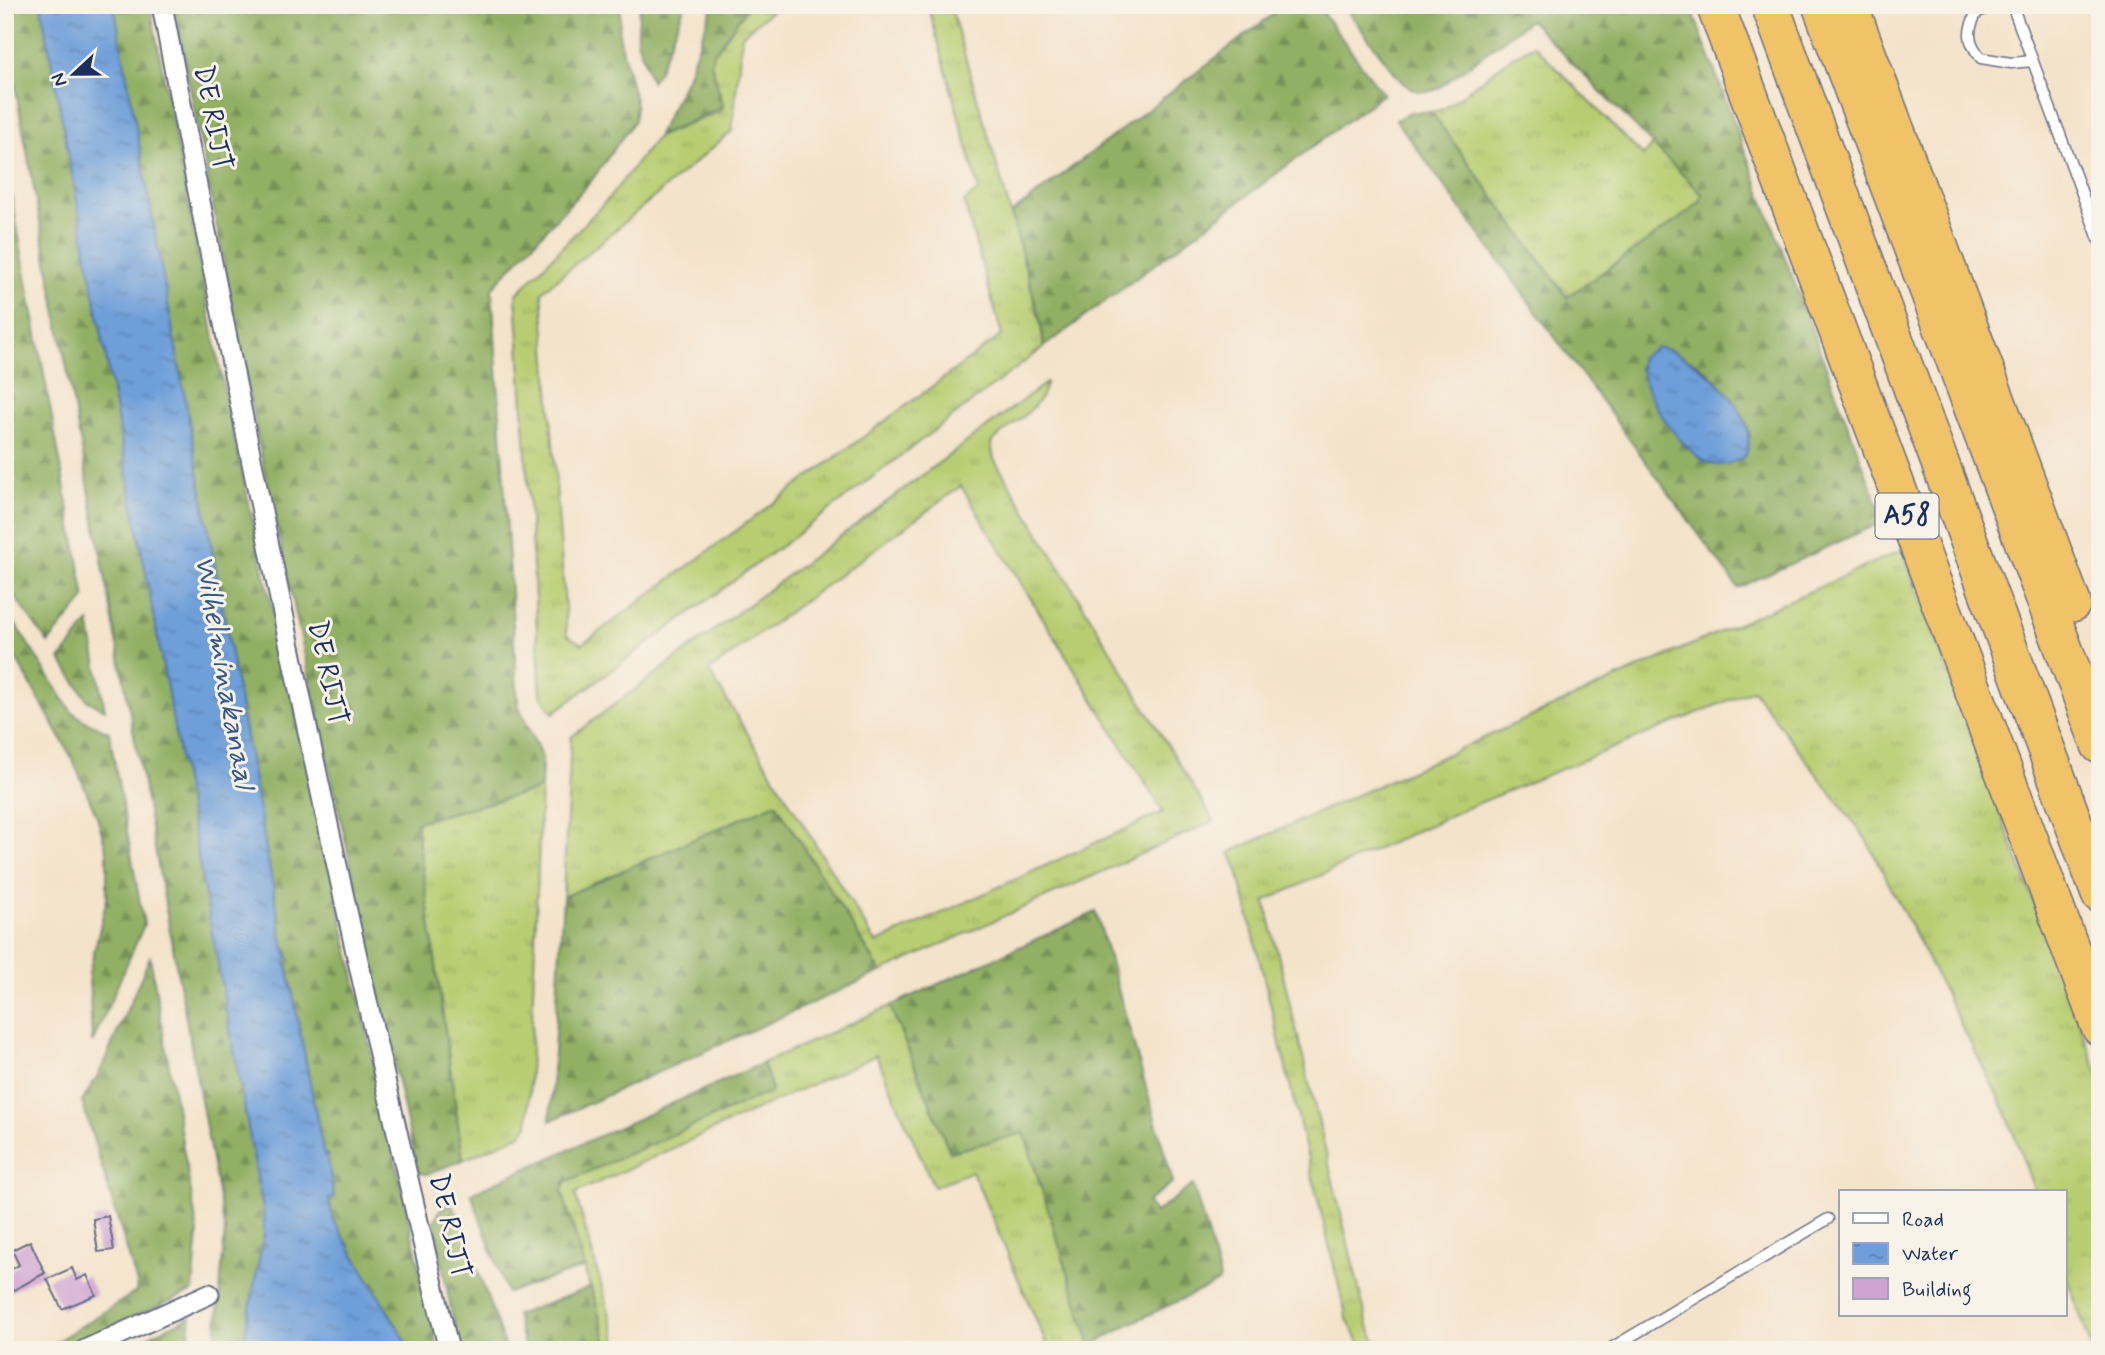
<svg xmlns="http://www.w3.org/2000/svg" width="2105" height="1355" font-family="Mynerve,sans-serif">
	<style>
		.grass { fill: url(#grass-tufts); stroke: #6a7e68; stroke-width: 2; fill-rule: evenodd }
		.forest { fill: url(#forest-firs); stroke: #567060; stroke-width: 2; fill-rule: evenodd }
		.water { fill: url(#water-ripples); stroke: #44679c; stroke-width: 2 }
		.building { fill: #cfa4d3 }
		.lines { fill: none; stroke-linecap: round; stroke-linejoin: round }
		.lane-casing { stroke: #676e84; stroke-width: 13 }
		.street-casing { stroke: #676e84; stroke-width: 23 }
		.highway-casing { stroke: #676e84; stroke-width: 40 }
		.lane { stroke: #fff; stroke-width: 10 }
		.street { stroke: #fff; stroke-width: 19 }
		.highway { stroke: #f1c369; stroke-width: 37 }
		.labels { text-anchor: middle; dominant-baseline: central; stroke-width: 6; stroke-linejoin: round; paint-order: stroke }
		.shield { fill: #f7f3e8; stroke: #5d6a87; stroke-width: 2 }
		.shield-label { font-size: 26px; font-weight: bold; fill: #1b2f5e }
		.street-label { font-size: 28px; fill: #1b2f5e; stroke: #f7f3e8 }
		.water-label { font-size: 30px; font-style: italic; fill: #385689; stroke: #f7f3e8 }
	</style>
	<defs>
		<pattern id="grass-tufts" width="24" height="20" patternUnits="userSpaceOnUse" patternTransform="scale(1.75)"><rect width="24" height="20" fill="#b8cd71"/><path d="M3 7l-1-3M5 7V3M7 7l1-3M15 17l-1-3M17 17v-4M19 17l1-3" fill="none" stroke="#9eb064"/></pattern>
		<pattern id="forest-firs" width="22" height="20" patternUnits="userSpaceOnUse" patternTransform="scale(1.75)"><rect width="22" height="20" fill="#92b063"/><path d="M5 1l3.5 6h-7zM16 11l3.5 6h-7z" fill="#769055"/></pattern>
		<pattern id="water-ripples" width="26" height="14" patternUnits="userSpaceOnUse" patternTransform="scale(1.75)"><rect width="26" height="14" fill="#6e9fd9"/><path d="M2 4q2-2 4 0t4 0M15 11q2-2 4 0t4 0" fill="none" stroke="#5a82b3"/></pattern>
	</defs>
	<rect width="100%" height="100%" fill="#f7f3e8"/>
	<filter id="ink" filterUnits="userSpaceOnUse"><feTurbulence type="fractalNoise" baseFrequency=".0143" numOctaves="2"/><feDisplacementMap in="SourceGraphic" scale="14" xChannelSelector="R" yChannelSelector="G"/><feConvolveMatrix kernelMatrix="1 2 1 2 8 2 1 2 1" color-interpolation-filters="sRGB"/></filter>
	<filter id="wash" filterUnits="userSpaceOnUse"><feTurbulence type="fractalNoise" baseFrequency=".00686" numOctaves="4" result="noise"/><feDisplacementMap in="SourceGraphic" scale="28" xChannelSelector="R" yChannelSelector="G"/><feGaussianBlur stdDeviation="1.57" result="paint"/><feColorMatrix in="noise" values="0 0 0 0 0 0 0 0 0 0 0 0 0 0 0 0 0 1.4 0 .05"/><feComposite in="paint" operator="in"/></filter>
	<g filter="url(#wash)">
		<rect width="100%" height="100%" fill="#f4e3cb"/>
		<path class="grass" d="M749,5H778L742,35L732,131L542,292L567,635L582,644L1002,335L964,202L979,190L928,5H950L1011,214L1041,325L1044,347L795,536L553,713L541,695L516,295L609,198L657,137L721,111L723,104L711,63L713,55Z
			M1534,45L1643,156L1652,144L1702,194L1700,202L1683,216L1567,297L1431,112L1444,109L1512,57Z
			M1046,383C1042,410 1008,425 991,443L994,459L1214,821L881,972L776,803L563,897L571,737ZM961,486L1163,812L876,943L709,671Z
			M1902,550L2100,1079V1350H2093L2065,1273V1192H2035L2005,1110L1866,839L1753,690L1462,810L1265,901L1368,1326L1381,1350H1363L1347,1319L1238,871L1230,852Z
			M541,789L528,1125L520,1135L463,1160L416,822Z
			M890,1006L950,1152L1024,1132L1091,1346L1085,1350H1049L972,1171L934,1187L876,1055L575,1193L620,1350H609L566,1207L562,1191L565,1182L772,1089L763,1063Z"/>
		<path class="forest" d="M5,5H41L264,1214V1235L242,1350H215L225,1231L5,31Z
			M114,5H150L227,405L438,1350H411L333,1219L329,1199L334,1198L327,1155L324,1156L287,963L290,962L287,947L284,948Z
			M174,5H621L619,35L636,105L634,121L591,181L492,288L518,705L542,758L541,789L416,822L463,1160L427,1174L418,1173L260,450Z
			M640,5H685L658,72L651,81L637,40Z
			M713,5H749L713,55L711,63L723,107L657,137L687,77Z
			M1285,5H1317L1383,94L1044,347L1041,324L1011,214Z
			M1343,5H1690L1884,521L1738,588L1396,120L1410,112H1431L1567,297L1683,216L1700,202L1702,194L1530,20L1439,88C1425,95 1412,91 1401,81ZM1641,357C1655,357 1677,354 1690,360C1712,369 1746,413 1750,436L1639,369Z
			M5,161L85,598L48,643L5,583V421L12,418L5,384Z
			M5,608L71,711L85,721L109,732L144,925L92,1043L89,973L107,898V851L97,816L71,756L5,639Z
			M89,622L105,710L88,701L60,659Z
			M776,803L881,972L550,1121L563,897Z
			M1096,912L1173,1182L1147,1202L1155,1213L1193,1185L1220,1278L1219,1282L1129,1324L1091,1346L1024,1133L950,1152L890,1006Z
			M150,957L198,1233L193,1291L59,1350H43L136,1292L137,1283L82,1102L100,1072Z
			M763,1063L772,1089L770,1092L565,1182L562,1191L585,1267L507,1293L471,1193Z
			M449,1203L458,1214L506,1350H459L434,1222L440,1210Z
			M591,1287L609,1350H525L516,1315Z
			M191,1316L187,1350H136L135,1343Z"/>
		<path class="water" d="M41,5H114L284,948L289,958L286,959L324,1155L327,1154L334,1198L329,1199L333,1219L411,1350H242L264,1235V1214Z
			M1657,347C1695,353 1765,413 1745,456C1734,463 1722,468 1709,463C1683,454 1634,384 1641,357Z"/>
		<g id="blocks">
			<path class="building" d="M108,1216L114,1250L98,1252L93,1219Z
				M30,1241L45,1273L5,1295V1273L19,1265L12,1250Z
				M72,1268L77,1280L87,1275L96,1295L62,1309L47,1279Z"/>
		</g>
	</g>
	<g filter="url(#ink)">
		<use href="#blocks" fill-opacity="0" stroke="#676e84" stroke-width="2"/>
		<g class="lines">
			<g class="lane-casing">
				<path id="lane" d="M1997,5L1977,12C1967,31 1967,41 1981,58L2011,63L2033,61
					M2012,5L2100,242
					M1608,1350L1828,1219"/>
			</g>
			<g class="street-casing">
				<path id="street" d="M162,5C248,455 340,905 449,1350
					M85,1350L209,1294"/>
			</g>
			<g class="highway-casing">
				<path id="highway" d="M1715,5L2100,1027
					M1770,5L2100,894
					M1821,5L2100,745
					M1849,5L2072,603"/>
			</g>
			<use href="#lane" class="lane"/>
			<use href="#street" class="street"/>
			<use href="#highway" class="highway"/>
		</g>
	</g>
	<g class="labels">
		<rect class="shield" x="1875.5" y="493.5" width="63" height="45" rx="5"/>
		<g class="shield-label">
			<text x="1907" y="516">A58</text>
		</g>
		<g class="street-label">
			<text transform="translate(212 118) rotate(79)">DE RIJT</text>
			<text transform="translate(327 673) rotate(78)">DE RIJT</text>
			<text transform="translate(449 1226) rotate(77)">DE RIJT</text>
		</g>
		<g class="water-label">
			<text transform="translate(224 672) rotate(80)">Wilhelminakanaal</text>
		</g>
	</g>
	<rect width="2105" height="1355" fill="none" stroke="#f7f3e8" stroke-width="28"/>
	<rect x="1839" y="1190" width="228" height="126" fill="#f7f3e8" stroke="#9fa5b1" stroke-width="2"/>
	<rect x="1853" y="1213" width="35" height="10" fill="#ffffff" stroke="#9fa5b1" stroke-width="2"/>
	<text x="1902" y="1226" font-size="21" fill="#1b2f5e">Road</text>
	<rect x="1853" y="1243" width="35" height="21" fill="url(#water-ripples)" stroke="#9fa5b1" stroke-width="2"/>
	<text x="1902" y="1260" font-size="21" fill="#1b2f5e">Water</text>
	<rect x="1853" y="1278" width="35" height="21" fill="#cfa4d3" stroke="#9fa5b1" stroke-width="2"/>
	<text x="1902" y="1296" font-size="21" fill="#1b2f5e">Building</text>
	<g transform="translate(74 74) rotate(248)" stroke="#f7f3e8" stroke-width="5" paint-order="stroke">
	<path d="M0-5L12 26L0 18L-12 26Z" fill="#1b2f5e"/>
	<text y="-10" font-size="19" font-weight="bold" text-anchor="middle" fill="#1b2f5e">N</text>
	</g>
</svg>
